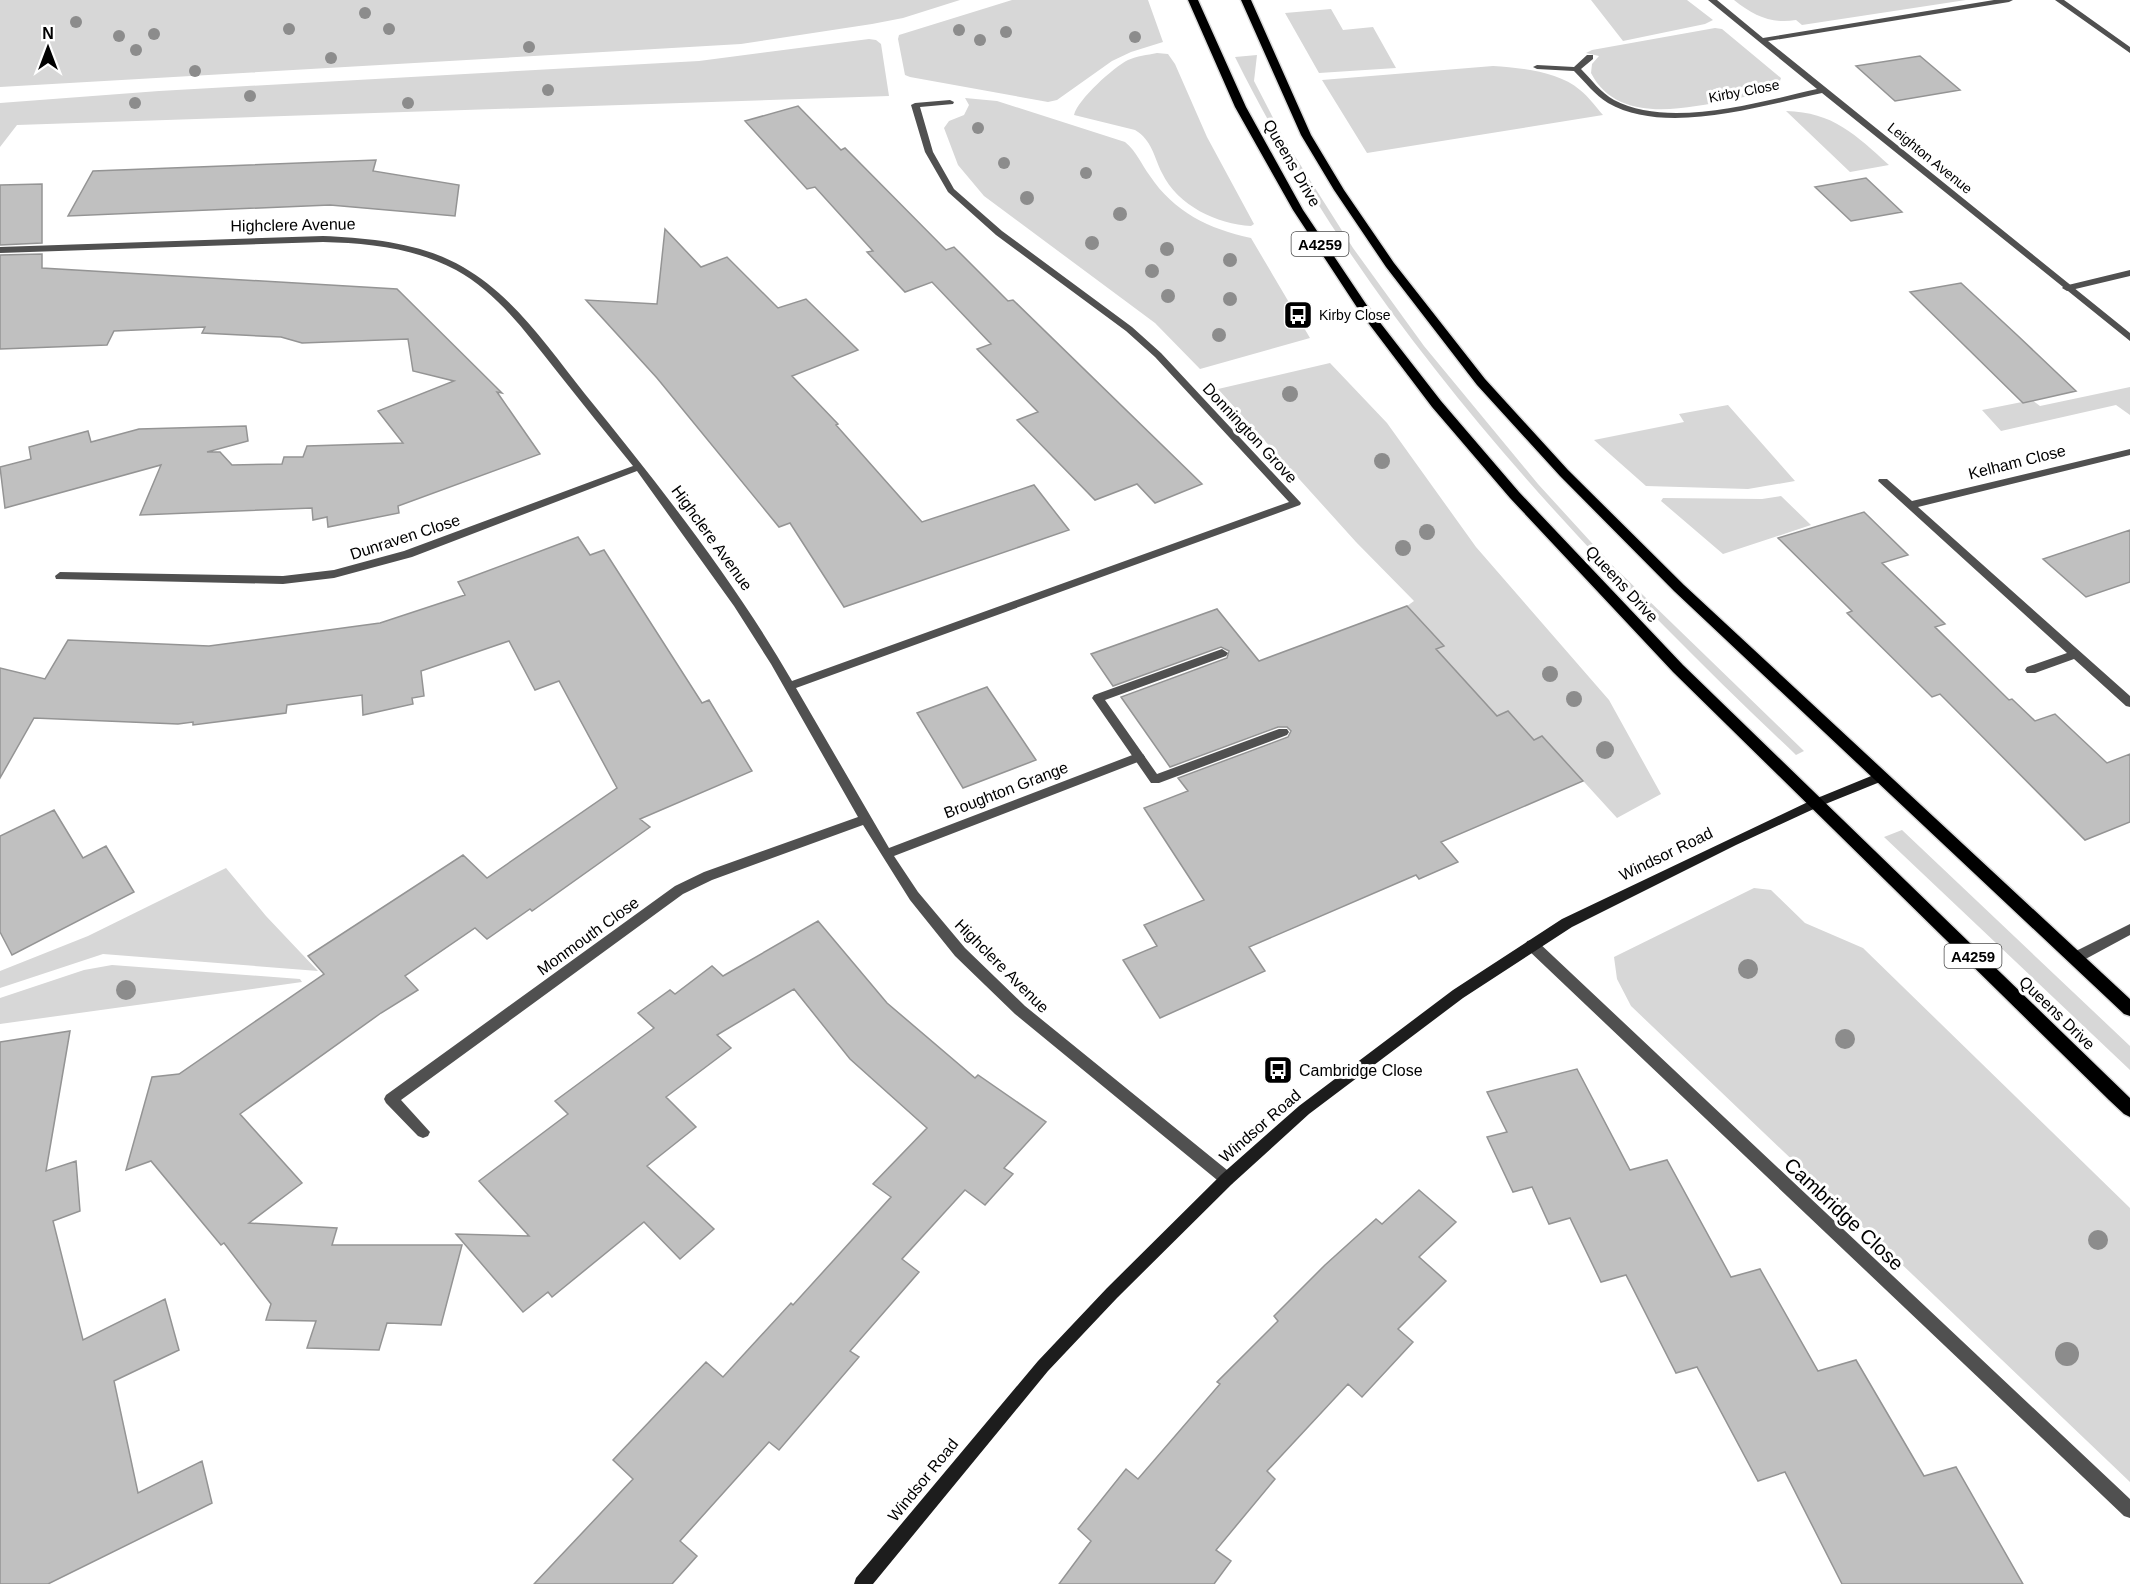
<svg xmlns="http://www.w3.org/2000/svg" width="2130" height="1584" font-family="Arial,sans-serif">
	<style>
		.green { fill: #d7d7d7 }
		.building { fill: #c0c0c0; stroke: #949494; stroke-width: 1.5 }
		.lines { fill: none; stroke-linecap: round; stroke-linejoin: round }
		.primary-casing { stroke: #dbdbdb; stroke-width: 3 }
		.lane { fill: #505050; fill-rule: evenodd }
		.street { fill: #505050; fill-rule: evenodd }
		.secondary { fill: #1d1d1d; fill-rule: evenodd }
		.primary { fill: #000; fill-rule: evenodd }
		.tree { fill: #8c8c8c }
		.labels { text-anchor: middle; dominant-baseline: central; stroke-width: 6; stroke-linejoin: round; paint-order: stroke }
		.far-street-label { font-size: 14px; fill: #000; stroke: #fff }
		.far-poi-label { font-size: 14px; fill: #000; stroke: #fff; text-anchor: start }
		.shield { fill: #fff; stroke: #4c4c4c; stroke-width: 1.5 }
		.shield-label { font-size: 15px; font-weight: bold; fill: #000 }
		.street-label { font-size: 16px; fill: #000; stroke: #fff }
		.poi-label { font-size: 16px; fill: #000; stroke: #fff; text-anchor: start }
		.near-street-label { font-size: 20px; fill: #000; stroke: #fff }
	</style>
	<rect width="100%" height="100%" fill="#fff"/>
	<path class="green" d="M0,0H960L903,18L872,24L741,44L0,87Z
		M1012,0H1148L1163,42L1131,52L1112,61L1057,100L1048,102L910,77L905,75L898,39L899,35Z
		M1591,0H1687L1713,20L1705,24L1623,41Z
		M1734,0H1966L1802,25L1796,20C1771,24 1754,16 1734,0Z
		M1331,9L1343,30L1373,27L1396,68L1319,73L1285,13Z
		M1715,28L1722,29L1781,78L1780,81C1766,95 1747,96 1729,100C1684,109 1617,124 1591,73L1592,64L1599,56L1586,53L1592,50Z
		M869,39L876,40L881,44L889,96L17,125L0,147V103L159,91L699,61Z
		M1157,53L1168,54L1175,64L1207,137L1254,224L1251,226C1217,224 1178,206 1162,173C1154,157 1152,140 1135,130L1074,115C1078,99 1114,67 1128,60C1137,56 1147,55 1157,53Z
		M1257,55L1254,81L1284,139L1353,248L1424,346L1538,484L1611,564L1804,751L1796,755C1579,549 1369,327 1235,57Z
		M1493,66C1521,68 1558,71 1580,90C1589,97 1596,107 1603,115L1367,153L1322,80Z
		M965,98L997,101L1125,142C1137,152 1141,164 1150,176C1174,212 1209,229 1251,238L1310,338L1200,369L1155,323L984,196L958,165L944,128L949,121L964,115L969,105Z
		M1786,111C1833,112 1856,135 1889,165L1850,172Z
		M1330,363L1387,423L1476,547L1609,700L1661,794L1617,818L1543,737L1534,740L1508,711L1497,716L1436,649L1443,646L1407,606L1414,601L1356,542L1218,389Z
		M2130,387V415L2116,405L2001,431L1982,410L2032,400L2040,406Z
		M1728,405L1795,481L1748,489L1646,486L1594,440L1684,422L1679,414Z
		M1781,496L1811,525L1723,554L1661,501L1663,498L1762,499Z
		M1902,830L2130,1046V1070L1884,837Z
		M226,868L266,916L318,971L103,954L0,988V971L88,936Z
		M1754,888L1771,890L1805,923L1863,948L2130,1208V1482L1631,1006L1617,979L1614,957Z
		M112,965L300,979L302,982L0,1024V998L84,970Z"/>
	<path class="building" d="M1920,56L1960,90L1895,101L1856,66Z
		M798,106L841,150L845,148L946,250L954,247L1008,301L1013,300L1202,484L1155,503L1137,484L1095,500L1017,420L1038,412L977,349L991,344L932,282L905,292L867,252L873,251L815,187L807,189L745,121Z
		M376,160L373,171L459,185L455,216L330,205L68,216L93,171Z
		M1866,178L1902,212L1851,221L1815,187Z
		M42,184V243L0,245V185Z
		M665,229L701,267L727,257L778,308L806,299L858,350L792,376L838,424L836,425L922,522L1034,485L1069,530L844,607L790,523L779,527L657,378L586,300L657,304Z
		M42,254V268L397,289L502,393L497,392L540,454L398,506L399,513L328,527L327,517L313,520L312,508L140,515L161,465L5,508L0,467L31,459L29,447L88,431L91,442L139,429L246,426L248,441L207,452H220L232,465L282,464L284,457H303L307,446L403,443L378,411L454,381L413,371L408,339L302,343L281,337L202,333L205,327L114,331L107,345L0,349V255Z
		M1961,283L2017,335L2076,391L2023,403L1910,292Z
		M1864,512L1908,555L1882,563L1945,624L1935,627L2009,700L2012,699L2035,721L2055,714L2107,763L2130,754V822L2085,840L1940,694L1932,697L1847,613L1852,611L1778,538Z
		M2130,530V582L2086,597L2043,559Z
		M578,537L590,555L604,550L702,703L709,700L752,771L640,819L650,827L532,911L530,909L487,939L475,928L405,976L418,990L381,1013L240,1114L302,1183L249,1223L337,1228L332,1245H462L441,1325L387,1323L379,1350L307,1348L316,1321L266,1320L271,1304L224,1243L221,1245L151,1161L126,1170L152,1077L179,1074L324,974L308,956L463,855L487,878L617,788L559,681L535,690L509,641L421,671L424,696L412,698L413,704L363,715L362,695L287,705L286,713L193,725V722L178,724L34,718L0,778V668L45,679L68,640L209,646L380,623L465,595L458,582Z
		M1407,606L1444,646L1436,649L1497,716L1508,711L1534,740L1542,736L1583,781L1441,842L1458,862L1419,879L1416,875L1249,947L1265,971L1160,1018L1123,960L1157,946L1144,925L1204,900L1144,808L1188,791L1178,778L1288,737L1291,731L1287,727H1278L1170,767L1121,697L1227,658L1229,651L1221,647L1113,686L1091,654L1217,609L1259,661Z
		M987,687L1036,760L963,788L917,713Z
		M54,810L83,858L106,846L134,892L12,955L0,932V836Z
		M818,921L887,1003L975,1078L978,1075L1046,1122L1004,1168L1013,1174L985,1205L965,1190L902,1259L919,1272L850,1351L859,1357L779,1450L769,1442L680,1541L697,1556L672,1584H534L633,1479L613,1460L706,1362L723,1377L791,1303L793,1305L891,1197L873,1184L927,1128L850,1059L794,989L717,1035L731,1048L666,1097L696,1127L647,1166L714,1229L680,1259L644,1222L552,1297L548,1292L523,1312L456,1234L529,1236L479,1181L568,1114L555,1101L654,1028L638,1013L670,990L675,994L712,966L723,976Z
		M70,1031L46,1171L76,1161L80,1211L53,1221L83,1340L165,1299L179,1350L114,1381L138,1493L202,1461L212,1503L48,1584H0V1042Z
		M1577,1069L1630,1170L1667,1160L1731,1277L1760,1269L1818,1371L1856,1360L1924,1476L1956,1467L2023,1584H1842L1785,1472L1758,1481L1697,1367L1676,1373L1626,1275L1601,1282L1570,1218L1549,1224L1532,1187L1513,1192L1487,1137L1507,1132L1487,1092Z
		M1419,1190L1456,1222L1419,1257L1446,1281L1398,1329L1413,1342L1362,1397L1348,1384L1267,1471L1275,1479L1216,1550L1231,1561L1214,1584H1059L1091,1541L1078,1529L1126,1469L1138,1479L1220,1384L1217,1382L1278,1321L1274,1316L1325,1265L1376,1219L1382,1224Z"/>
	<g class="lines">
		<g class="primary-casing">
			<path id="primary" d="M1188,0H1198L1246,107L1303,210L1368,307L1441,401L1519,492L1683,665L2130,1098V1117L2124,1114L2109,1100L1673,672L1510,498L1432,407L1360,312L1293,210L1235,107Z
				M1241,0H1251L1311,135L1344,190L1394,263L1485,379L1568,470L1684,585L2130,999V1016L2124,1014L1674,591L1560,476L1477,385L1386,267L1334,190L1301,135Z"/>
		</g>
		<path class="lane" d="M2130,270V276L2067,291L2062,288L2064,286Z
			M1222,649L1228,653L1226,656L1105,700L1157,774L1279,729H1287L1289,732L1287,735L1159,783H1151L1092,698L1094,695Z"/>
		<path class="street" d="M1708,0H1717L1763,38L1994,0H2013L2009,2L1768,41L2130,333V341L1822,93C1761,106 1665,136 1608,103C1595,95 1585,82 1574,71L1537,69L1533,67L1537,65L1574,67L1587,55H1593V59L1581,69C1591,79 1601,93 1614,100C1669,129 1759,102 1817,89Z
			M2055,0H2064L2130,47V53Z
			M950,100L954,102L953,104L920,107L933,152L954,189L1002,231L1132,327L1161,353L1301,503L1300,505L796,688L889,848L1135,754H1143L1145,757L1143,760L894,856L918,892L965,948L1025,1006L1232,1174L1234,1179L1232,1184L1227,1185L1222,1184L1015,1014L955,956L910,900L863,825L712,880L683,894L401,1100L430,1132L428,1136L423,1138L418,1136L386,1103L384,1099L386,1095L675,886L704,872L858,817L771,664L734,606L637,471L412,557L334,578L283,584L56,579L55,576L60,572L283,576L334,570L404,551L633,466C607,434 581,402 555,369C526,333 498,293 456,270C415,248 368,243 323,242L0,253V247L323,236C370,238 422,243 463,267C515,297 549,349 585,394C659,485 733,579 792,681L1289,502L1155,357L1126,331L996,235L948,192L925,152L911,105L915,103Z
			M2130,449V455L1918,507L2130,696V707L2126,706L2074,659L2035,673H2027L2025,670L2027,667L2067,653L1878,481L1879,479H1887L1912,501Z
			M2130,924V935L2080,962L2075,963L2070,962L2069,958L2070,954Z
			M1532,940L1537,941L2130,1499V1518L2124,1516L1527,949L1526,945L1527,941Z"/>
		<path class="secondary" d="M1881,772L1885,774L1887,777L1885,780L1818,807L1736,845L1572,927L1463,998L1309,1114L1232,1184L1117,1298L1048,1371L873,1584H854L856,1578L1038,1361L1107,1288L1222,1174L1299,1106L1453,990L1562,919L1810,801Z"/>
		<use href="#primary" class="primary"/>
	</g>
	<g class="tree">
		<circle cx="365" cy="13" r="6"/>
		<circle cx="76" cy="22" r="6"/>
		<circle cx="289" cy="29" r="6"/>
		<circle cx="389" cy="29" r="6"/>
		<circle cx="959" cy="30" r="6"/>
		<circle cx="1006" cy="32" r="6"/>
		<circle cx="154" cy="34" r="6"/>
		<circle cx="119" cy="36" r="6"/>
		<circle cx="1135" cy="37" r="6"/>
		<circle cx="980" cy="40" r="6"/>
		<circle cx="529" cy="47" r="6"/>
		<circle cx="136" cy="50" r="6"/>
		<circle cx="331" cy="58" r="6"/>
		<circle cx="195" cy="71" r="6"/>
		<circle cx="548" cy="90" r="6"/>
		<circle cx="250" cy="96" r="6"/>
		<circle cx="135" cy="103" r="6"/>
		<circle cx="408" cy="103" r="6"/>
		<circle cx="978" cy="128" r="6"/>
		<circle cx="1004" cy="163" r="6"/>
		<circle cx="1086" cy="173" r="6"/>
		<circle cx="1027" cy="198" r="7"/>
		<circle cx="1120" cy="214" r="7"/>
		<circle cx="1092" cy="243" r="7"/>
		<circle cx="1167" cy="249" r="7"/>
		<circle cx="1230" cy="260" r="7"/>
		<circle cx="1152" cy="271" r="7"/>
		<circle cx="1168" cy="296" r="7"/>
		<circle cx="1230" cy="299" r="7"/>
		<circle cx="1219" cy="335" r="7"/>
		<circle cx="1290" cy="394" r="8"/>
		<circle cx="1382" cy="461" r="8"/>
		<circle cx="1427" cy="532" r="8"/>
		<circle cx="1403" cy="548" r="8"/>
		<circle cx="1550" cy="674" r="8"/>
		<circle cx="1574" cy="699" r="8"/>
		<circle cx="1605" cy="750" r="9"/>
		<circle cx="1748" cy="969" r="10"/>
		<circle cx="126" cy="990" r="10"/>
		<circle cx="1845" cy="1039" r="10"/>
		<circle cx="2098" cy="1240" r="10"/>
		<circle cx="2067" cy="1354" r="12"/>
	</g>
	<defs>
		<g id="bus-square" transform="scale(1.5)"><rect x="-9" y="-9" width="18" height="18" rx="4" fill="#000" stroke="#fff"/><path d="M-5-6H5V4H4V6H2V4H-2V6H-4V4H-5ZM-3.5-4V0h7V-4ZM-3.5 1.2v1.5H-2V1.2ZM2 1.2v1.5H3.5V1.2Z" fill="#fff"/></g>
	</defs>
	<g fill-rule="evenodd">
		<use href="#bus-square" x="1298" y="315"/>
		<use href="#bus-square" x="1278" y="1070"/>
	</g>
	<g class="labels">
		<g class="far-street-label">
			<text transform="translate(1744 91) rotate(-11)">Kirby Close</text>
			<text transform="translate(1930 158) rotate(39)">Leighton Avenue</text>
		</g>
		<g class="far-poi-label">
			<text x="1319" y="315">Kirby Close</text>
		</g>
		<g class="shield">
			<rect x="1291.5" y="232" width="57" height="24" rx="4.5"/>
			<rect x="1944.5" y="944" width="57" height="24" rx="4.5"/>
		</g>
		<g class="shield-label">
			<text x="1320" y="244">A4259</text>
			<text x="1973" y="956">A4259</text>
		</g>
		<g class="street-label">
			<text transform="translate(1292 163) rotate(60)">Queens Drive</text>
			<text transform="translate(293 225) rotate(-1)">Highclere Avenue</text>
			<text transform="translate(1250 433) rotate(47)">Donnington Grove</text>
			<text transform="translate(2017 462) rotate(-14)">Kelham Close</text>
			<text transform="translate(405 537) rotate(-18)">Dunraven Close</text>
			<text transform="translate(712 538) rotate(54)">Highclere Avenue</text>
			<text transform="translate(1622 584) rotate(47)">Queens Drive</text>
			<text transform="translate(1006 790) rotate(-21)">Broughton Grange</text>
			<text transform="translate(1666 854) rotate(-26)">Windsor Road</text>
			<text transform="translate(588 936) rotate(-36)">Monmouth Close</text>
			<text transform="translate(1002 966) rotate(45)">Highclere Avenue</text>
			<text transform="translate(2057 1013) rotate(44)">Queens Drive</text>
			<text transform="translate(1260 1126) rotate(-41)">Windsor Road</text>
			<text transform="translate(923 1480) rotate(-51)">Windsor Road</text>
		</g>
		<g class="poi-label">
			<text x="1299" y="1070">Cambridge Close</text>
		</g>
		<g class="near-street-label">
			<text transform="translate(1844 1214) rotate(43)">Cambridge Close</text>
		</g>
	</g>
	<g transform="translate(48 48)" stroke="#ffffff" stroke-width="4.5" paint-order="stroke">
	<path d="M0-4.5L10 22L0 15L-10 22Z" fill="#000000"/>
	<text y="-9" font-size="16" font-weight="bold" text-anchor="middle" fill="#000000">N</text>
	</g>
</svg>
